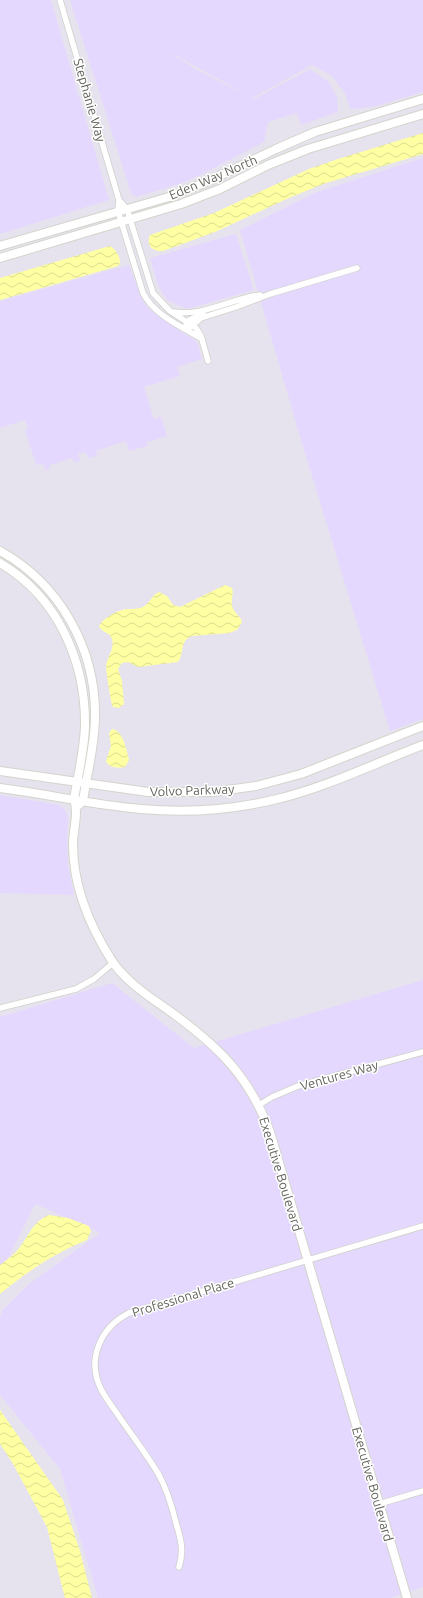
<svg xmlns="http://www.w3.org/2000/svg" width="423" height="1598" font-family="Ubuntu,sans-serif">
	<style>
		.commercial { fill: #e5d8fe; fill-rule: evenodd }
		.water { fill: url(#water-waves) }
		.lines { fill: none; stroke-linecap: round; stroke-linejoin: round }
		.street-casing { stroke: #cfd1ca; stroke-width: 7 }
		.secondary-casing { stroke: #d3d5cc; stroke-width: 10 }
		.street { stroke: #fff; stroke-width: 5.5 }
		.secondary { stroke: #fff; stroke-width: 8 }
		.labels { text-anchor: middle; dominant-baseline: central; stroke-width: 3; stroke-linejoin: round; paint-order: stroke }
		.street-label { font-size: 13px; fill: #63645b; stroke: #fff }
	</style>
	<defs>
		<pattern id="water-waves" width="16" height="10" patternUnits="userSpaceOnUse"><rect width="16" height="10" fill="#feffa3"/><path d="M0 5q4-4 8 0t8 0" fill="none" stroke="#dcdd8f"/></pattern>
	</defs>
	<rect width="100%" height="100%" fill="#e7e3ee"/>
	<path class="commercial" d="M0,0H51L109,200L0,234Z
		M70,0H423V92L373,107L350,109L346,95L332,76L312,65L252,98L254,99L310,69L329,82L337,97L338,112L301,125L297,113L268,122L264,142L200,175L182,183L136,197L131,193ZM172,54H173L249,96L199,71Z
		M423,158V719L390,731L298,430L240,230L317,192Z
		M236,234L254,290L187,309L167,300L158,285L150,258Z
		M129,265L143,301L149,309L197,342L202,359L177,367L180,376L144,387L154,419L161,417L167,436L147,442V446L129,451L126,441L96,451L97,456L88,458L86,452L78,454L80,461L74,462L72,458L50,465V469L45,470L43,464L36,465L25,430L28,428L25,420L0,428V301Z
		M0,795L59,805L65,810L68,816L67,845L68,865L74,895L0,893Z
		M423,980V1587L390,1598H98L60,1469L0,1395V1319L2,1311L29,1284L100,1233L35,1204L2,1270L0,1271V1017L112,983L194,1048Z"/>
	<path class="water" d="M423,133V154L326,183L291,197L215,232L163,251C152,251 146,246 150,235L214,213L309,169L338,159Z
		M110,246C116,249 120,256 120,263L118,266L0,300V278Z
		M225,585L232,588C234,594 231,599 232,605C233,613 240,615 242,622L237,630L229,633L192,636C179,641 185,652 178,662L138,667L128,662L122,663L118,669L122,681L124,704L119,708L113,707C111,704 106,670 106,666C107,658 115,648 112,639C110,632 101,632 99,626C102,619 115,612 122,610C129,608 136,610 143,607C150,603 152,595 159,592L167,596L173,605L180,607Z
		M112,729C123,730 127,751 129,760L125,767C118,768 110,769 106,761L111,746L109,733Z
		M49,1215L68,1218L89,1226L91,1231L87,1240C53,1254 28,1271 0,1294V1265C5,1261 11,1257 15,1253C28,1240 30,1223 49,1215Z
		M0,1410L63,1500L80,1551L92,1598H65L47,1527L12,1462L0,1444Z"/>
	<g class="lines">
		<g class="street-casing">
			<path id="street" d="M60,0L119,200L118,211L143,293C155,316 181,326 202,339
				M119,200L127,209L153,293L170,311L196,328L201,336L208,361
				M173,312C203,317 230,299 260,295
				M186,325L189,320L203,314
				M190,327L201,318L236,307L270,294L357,268
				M0,1008L76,989L94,979L113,963
				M259,1105L272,1097L298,1086L423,1052
				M379,1504L423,1491
				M179,1567C184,1551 181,1539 176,1523C172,1506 167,1490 159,1475C146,1453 130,1433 116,1412C111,1405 105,1397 101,1389C86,1359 101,1327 129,1313L423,1226"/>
		</g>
		<g class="secondary-casing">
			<path id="secondary" d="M0,246L169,197L209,181L276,149L315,132L423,99
				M0,258L181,204L220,189L268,165L308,149L423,114
				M0,551C60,584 96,649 95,717C95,745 87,773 83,801L79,805
				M0,563C58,597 86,662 85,727C84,751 78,776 74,799C79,814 73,829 73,844C73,887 89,925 112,961C126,982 151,998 171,1012C219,1047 249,1076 270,1132L407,1598
				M0,771L148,792H213L256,786L301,774L423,726
				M0,788C47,794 93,805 141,809C185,813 230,810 273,800C325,788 373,764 423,745"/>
		</g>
		<use href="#street" class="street"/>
		<use href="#secondary" class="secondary"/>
	</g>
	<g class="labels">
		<g class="street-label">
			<text transform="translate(90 100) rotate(74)">Stephanie Way</text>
			<text transform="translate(213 177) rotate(-23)">Eden Way North</text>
			<text transform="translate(192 790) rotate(-2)">Volvo Parkway</text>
			<text transform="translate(339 1075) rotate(-16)">Ventures Way</text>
			<text transform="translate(281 1174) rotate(73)">Executive Boulevard</text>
			<text transform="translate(183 1297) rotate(-17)">Professional Place</text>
			<text transform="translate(373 1484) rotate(74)">Executive Boulevard</text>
		</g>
	</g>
</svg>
